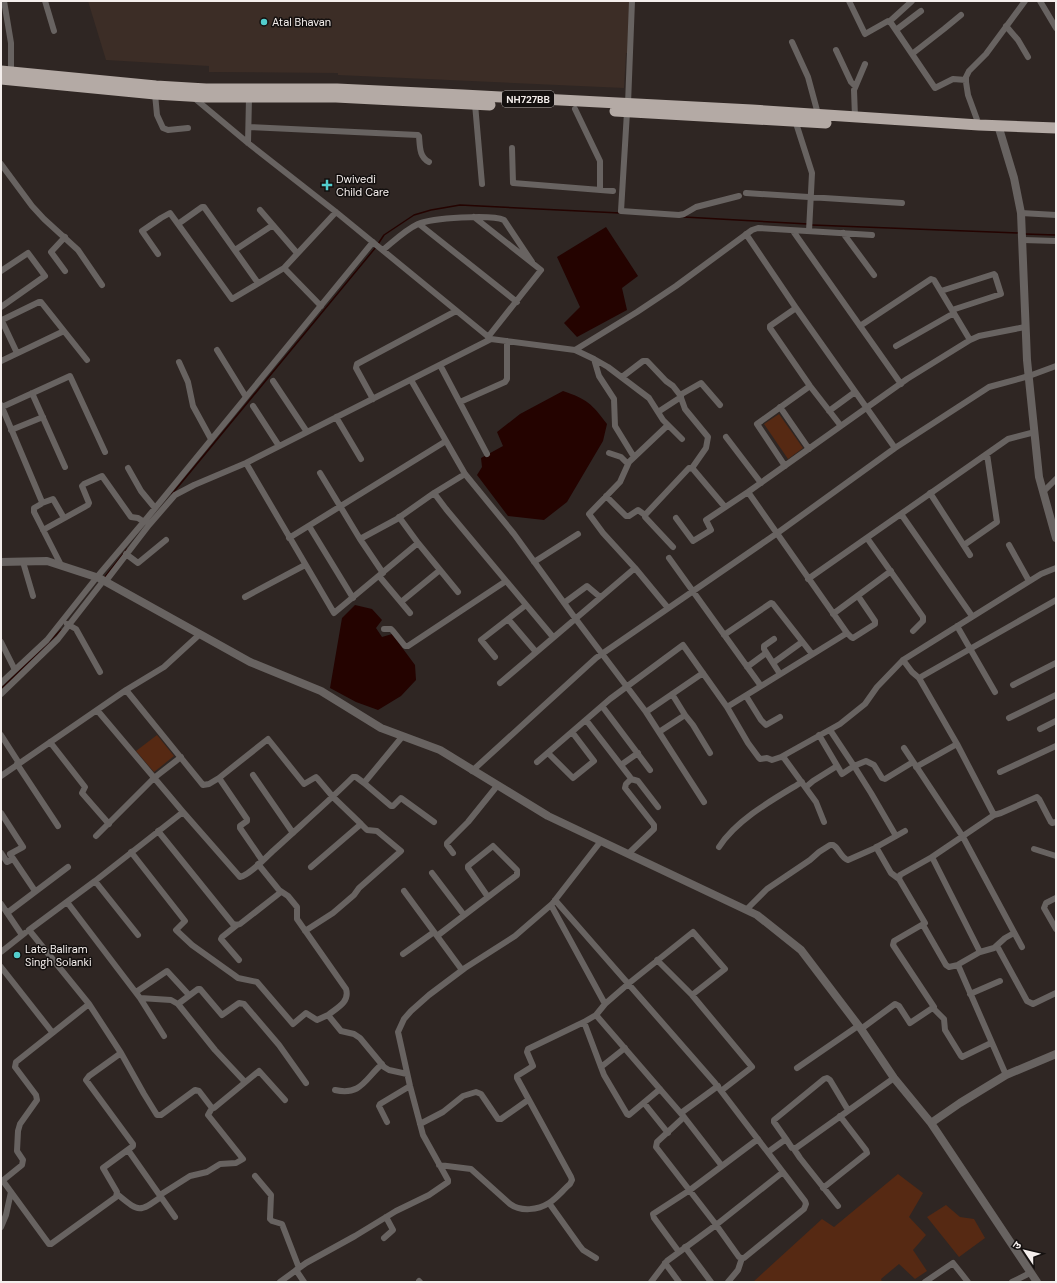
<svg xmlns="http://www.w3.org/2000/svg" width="1057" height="1283" font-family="'DM Sans','Noto Sans Devanagari',sans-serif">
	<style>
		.built { fill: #3c2d26 }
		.green { fill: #562913 }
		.water { fill: #240300 }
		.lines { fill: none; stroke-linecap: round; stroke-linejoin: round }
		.stream { stroke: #240300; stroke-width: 1.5 }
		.minor { stroke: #686361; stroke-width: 6 }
		.tertiary { stroke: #686361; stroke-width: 8 }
		.trunk { stroke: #b4aaa5; stroke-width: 11 }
		.poi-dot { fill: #52cdcc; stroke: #14100f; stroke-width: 1.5 }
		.labels { text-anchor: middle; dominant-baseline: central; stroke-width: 3; stroke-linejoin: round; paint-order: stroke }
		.shield { fill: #14100f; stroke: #b1abaa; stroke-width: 1 }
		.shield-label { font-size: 10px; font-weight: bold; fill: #f4eeec }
		.poi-label { font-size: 11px; fill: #f4eeec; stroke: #14100f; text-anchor: start }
	</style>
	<rect width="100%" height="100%" fill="#2f2623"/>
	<path class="built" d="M88,1H634L630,54L626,53L624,88L338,75V73L209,72V66L106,60Z"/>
	<path class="green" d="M779,414L803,448L788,459L764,424Z
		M157,735L174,756L154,772L136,751Z
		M898,1174L923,1193L909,1217L926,1235L913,1250L927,1271L915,1279L899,1264L881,1279L882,1282H753L822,1219L834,1227Z
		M946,1205L960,1217L974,1219L985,1238L959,1257L927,1217Z"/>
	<path class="water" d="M606,227L638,276L622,288L627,310L577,337L564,323L580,307L557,257Z
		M563,391C587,399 592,404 607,424L603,441L567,502L544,520L508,516L477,475L482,467L481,458L503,446L497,432L520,414Z
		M355,605L372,609L382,620L376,628L382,637L392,634L415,665L416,680L401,696L378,710L356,702L330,688L342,618Z"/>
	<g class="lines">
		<path class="stream" d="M684,217L808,224
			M812,225L1020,233
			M1025,234L1056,235
			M378,244L384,235L414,215L431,210L460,205L620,213
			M172,494L376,247
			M104,578L127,549
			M1,689L61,630"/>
		<path class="minor" d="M4,1L11,43V71
			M45,1L54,31
			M849,1L865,34L888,21L891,23L935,88L953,79L966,80
			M1040,1L1056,28
			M889,22L912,1
			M1006,26L1018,40L1028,57
			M896,30L921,11
			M792,42L808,77L818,114
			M836,50L851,82L855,86
			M912,54L944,29L961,15
			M155,94L157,115L163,128L168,130L188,128
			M193,97L248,143L336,212L491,339L575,350L594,359L608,367L649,398L663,420L682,439
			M475,104L482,184
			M628,104L632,1
			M575,109L600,161V190
			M627,112L621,211L679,215L684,214L696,207L739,196
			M855,117L854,90L865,64
			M795,120L812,173L809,231
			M979,125L968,95L966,82V77L969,71L986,54L1025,1
			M249,127L418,135L419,136C420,146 419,157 429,162
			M248,143L249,98
			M512,148L513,183L613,191
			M1,164L32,206L44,219L78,250L102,285
			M746,193L902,203
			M260,210L297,253
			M1021,213L1056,215
			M474,217L541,270L488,337
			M178,224L202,207H204L258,283
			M419,224L517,302
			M793,231L901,384
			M843,233L874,275
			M746,234L796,308L895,448
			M65,237L51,252L65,271
			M1023,240L1056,241
			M235,250L273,225
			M383,250C394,241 405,230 418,224C432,218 491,214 504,220L532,262
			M158,254L142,231L161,218L170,213L232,299L284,268L321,306
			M284,268L336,212
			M1,271L28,253L45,276L1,307
			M941,291L994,274L995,275L1001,294L952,310
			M796,308L770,326V328L810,386L841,426
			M1,319L17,353
			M2,320L39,302H41L87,360
			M860,326L931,279L934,280L970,340
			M896,346L954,313
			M217,350L246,397
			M575,350L637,312L676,286L752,230L758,228L872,235
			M594,359L599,376L614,399L615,426L634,457
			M1,361L64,331
			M179,362L188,382L193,406L211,439
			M440,365L487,454
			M622,377L643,361H647L666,381L673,386L680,395L685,409L708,437L706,448L692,468
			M411,380L465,474L514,534L575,618L646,712L704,802
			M273,381L307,432
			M32,393L65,467
			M680,395L701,383L720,405
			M373,399L356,368L357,364L456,311
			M460,402L505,382L507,379V341
			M1,405L42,502L41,504L34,508V512L61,565
			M253,406L279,446
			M2,407L70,376L105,452
			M780,407L809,449
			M829,411L855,392
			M658,412L681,397
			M336,417L361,459
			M11,430L43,417
			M726,437L761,483
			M609,453L621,457L628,464
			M246,463L334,613L418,543L399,517
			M785,466L757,424L810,386
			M128,468L141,491L155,508
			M320,473L360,539L397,519L434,493L465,474
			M1044,491L1056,479
			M748,492L847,633
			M434,493L446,509L553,637
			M930,493L970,555
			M606,496L626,516H629L638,510L645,515
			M42,503L53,499L64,518
			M901,514L972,616
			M676,518L693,541L711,530L706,520L748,492L907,379L970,340L979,336L1025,327
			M309,526L353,598
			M43,530L88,505L89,503L82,486L84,484L102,476L131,517L138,518L144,522
			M289,538L446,441
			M867,538L923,617V621L913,631
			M360,539L383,573
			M418,543L458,592
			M964,545L997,522L987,454
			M1009,545L1029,581
			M673,547L645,517V515L689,468L693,469L725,507
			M126,554L138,563L166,540
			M669,558L761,686
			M23,562L33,596
			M534,562L578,534
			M635,568L668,608
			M379,576L410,613
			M808,579L1008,439L1035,432
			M106,581L149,525L175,495L194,485L246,463L491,339
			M245,597L305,565
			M401,602L440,570
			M564,603L587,586L600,597
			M833,614L891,571
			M508,619L536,652
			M67,624L76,629L100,672
			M957,626L995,692
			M384,629H391L393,631L405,646H408L506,581
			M724,635L771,603L773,604L812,654
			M774,639L764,646V649L780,674
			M1,642L15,670
			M495,657L481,640L526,605
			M903,660L912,672L919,678
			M773,663L802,642
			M747,667L766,653
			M1,683L47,640L97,577L147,518L373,242
			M500,683L635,568L603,533L589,514L620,482L629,462L668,425
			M1013,685L1056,663
			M126,690L203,785L209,784L219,778L268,739L304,784L316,777L317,778L333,797L361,824L311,867
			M1,694L58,639L104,580
			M746,696L761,720L766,725L780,717
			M602,706L650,770
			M727,707L847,633L851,637L853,638L875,624V621L858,596
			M97,710L183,812L240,877C250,875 266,857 274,850C300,826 328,802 353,777H356L364,783L402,737
			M646,712L703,673
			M685,715L693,725L710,753
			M1009,718L1056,695
			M586,720L630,777L631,779L626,784L625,788L654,825V829L628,854
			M1040,729L1056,721
			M830,730L854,766L866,761L874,765L882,778L885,779L913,762
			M659,732L685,715L672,694
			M1,735L19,763
			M819,735L842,774L854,766L871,793L896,836
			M50,742L85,787L82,793L109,824
			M904,748L963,837L1022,947
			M548,753L573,778L594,761L572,732
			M781,757L840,724L865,704L877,687L903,660L1041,574L1056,568
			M537,762L610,699L683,645L727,707L748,743L759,758L760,759L767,758L772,760L781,757L784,758L816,802L824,822
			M17,764L58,826
			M621,765L638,753
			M916,767L957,744
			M472,771L596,658L776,534L895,448L989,387L1029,376L1056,366
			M1000,772L1056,746
			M253,775L293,833
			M1,776L126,690L164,667L200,634
			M219,778L247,819V821L240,826V828L262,860
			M631,779L638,781L658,807
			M364,783L391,806H393L401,798L434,822
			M806,787L813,781L837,766
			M183,812L95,881L29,930L89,1004L121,1053L144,1094L157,1115H161L195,1090L199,1091L212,1108H214L259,1071L285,1100
			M1,813L23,847L10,854L35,891
			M994,815L1001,813L1037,797L1039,799L1051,822L1052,823L1056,822
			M158,831L233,924L237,925L240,924L281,892
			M96,836L154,778L181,757
			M719,847C737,819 774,799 802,782
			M876,847L891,873L899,879
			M1034,849L1056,856
			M131,852L185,921L176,930L192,945L234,975L238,978L257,982L293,1024L306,1013L317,1020L328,1015L341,1031L354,1034L360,1038L384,1067L389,1070L407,1074
			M1,853L7,862L13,859
			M453,853L447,845V843L468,822L497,786
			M932,857L980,952
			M258,864L279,890L288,896L297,907V919L346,989C350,1002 337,1008 328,1015
			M432,873L464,915
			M95,881L138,935
			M404,891L462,970
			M1056,898L1046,903L1044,908L1056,929
			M555,900L715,1083L805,1201L806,1204L804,1209L744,1258H742
			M67,902L140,998L171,1000L178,1004L215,1050L245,1082
			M1,904L22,935
			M551,905L605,1004L596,1015L684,1117L657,1142L656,1147L714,1222L739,1257L742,1258
			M746,910L767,889L810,860L819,852L830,845H833C839,848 841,858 848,860L873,849L905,831
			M7,913L68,867
			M237,925L222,937L221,939L239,960
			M923,925L946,965L949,967L958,965
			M305,931L333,913L354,895L359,888L401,851L377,831L367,830L361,824
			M437,936L517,875V870L493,846L468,866V868L488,897
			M997,946L1027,1001L1033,1004L1056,993
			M1,952L25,933
			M403,954L434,932
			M657,960L692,995L752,1067L721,1091
			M1,967L52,1032
			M136,992L167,971L189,995
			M970,994L1000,981
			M140,998L164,1036
			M178,1004L198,989H200L222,1015L239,1003L244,1004L279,1045L306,1083
			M605,1004L628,984L693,932L725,969L692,995
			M933,1008L944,1019L945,1030L961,1056L962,1057L991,1043
			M584,1022L604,1075L627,1114L629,1115L660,1089
			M861,1029L895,1004L899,1006L910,1023L934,1007L893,945L894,941L925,923L899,879L900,875L932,857L994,815L957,744L919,678L1056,600
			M601,1067L625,1048
			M797,1068L858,1026
			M1006,1075L958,965L959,964L980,952L994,948L1005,938L1014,933
			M335,1090C361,1096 365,1079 382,1064
			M644,1103L668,1133
			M681,1113L718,1086
			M684,1117L722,1166
			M387,1122L379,1106L380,1104L410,1086
			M420,1124L443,1112L463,1096L476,1092L481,1094L498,1119H501L528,1100
			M786,1139L774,1122V1120L824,1079L827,1078L830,1080L848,1110
			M794,1149L800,1158L838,1206
			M128,1150L175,1217
			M768,1152L786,1139L792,1148H796L894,1078
			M439,1165L471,1169L510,1204C521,1212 538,1210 549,1203C557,1198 563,1190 570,1184L572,1180L571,1177L517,1078V1076L533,1066L527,1052L528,1049L584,1022L596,1015
			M255,1176L271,1195L270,1219L272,1221L282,1224L299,1268
			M3,1181L49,1244H51L116,1197L117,1192L103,1168L133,1146V1144L86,1080L89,1076L121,1053
			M1,1182L22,1165L23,1160L17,1151L18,1131L20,1124L37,1100L36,1095L15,1067L16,1062L89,1004
			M823,1188L867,1153L866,1150L840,1116
			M117,1194C139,1212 138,1213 161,1197
			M160,1195L190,1176L207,1172L220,1164L236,1163L243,1159L208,1115L212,1108
			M549,1203L579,1245L583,1250L596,1258
			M1,1227L6,1215L11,1192
			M384,1238L393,1230L386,1217
			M685,1247L711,1282
			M679,1252L654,1218L653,1214L690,1190L758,1139
			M665,1263L679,1282
			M296,1270L304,1282
			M419,1281L420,1282
			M280,1282L306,1263L355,1236L396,1211L429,1195L448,1182V1180L423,1135L410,1086L398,1032L404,1019L411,1011L429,995L465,968L515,936L552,904L601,841
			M651,1282L667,1261L716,1225L783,1172
			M728,1282L738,1270L742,1258
			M925,1282L953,1263L968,1282
			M1012,1282L1030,1273"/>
		<path class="tertiary" d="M998,125L1014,178L1021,213L1027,360L1039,477L1056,538
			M1,562L47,561L99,578L250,662L321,691L381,728L440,750L548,816L757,915L801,950L861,1029L894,1078L931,1123L1037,1282
			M931,1123L960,1103L1006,1075L1056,1054"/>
		<path class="trunk" d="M1,71L156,86L206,89H337L463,95L752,110L979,125L1056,128
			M1,79L155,94L205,97H336L490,105
			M615,111L826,123"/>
	</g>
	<g class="poi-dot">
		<circle cx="264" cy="22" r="4"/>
		<path d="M325 179h4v4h4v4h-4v4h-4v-4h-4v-4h4z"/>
		<circle cx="17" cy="955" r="4"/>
	</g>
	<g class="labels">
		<rect class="shield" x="502" y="91" width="52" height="16" rx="3"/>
		<g class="shield-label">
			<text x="528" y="99">NH727BB</text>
		</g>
		<g class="poi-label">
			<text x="272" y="22">Atal Bhavan</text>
			<text x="336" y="179">Dwivedi<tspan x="336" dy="13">Child Care</tspan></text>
			<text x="25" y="949">Late Baliram<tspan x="25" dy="13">Singh Solanki</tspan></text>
		</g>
	</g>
	<rect width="1057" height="1283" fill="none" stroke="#f4eeec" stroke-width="4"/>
	<g transform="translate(1025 1251) rotate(305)" stroke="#14100f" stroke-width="3" paint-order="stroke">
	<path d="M0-3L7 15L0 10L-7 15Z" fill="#f4eeec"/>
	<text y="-6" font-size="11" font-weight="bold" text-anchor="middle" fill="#f4eeec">उ</text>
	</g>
</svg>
